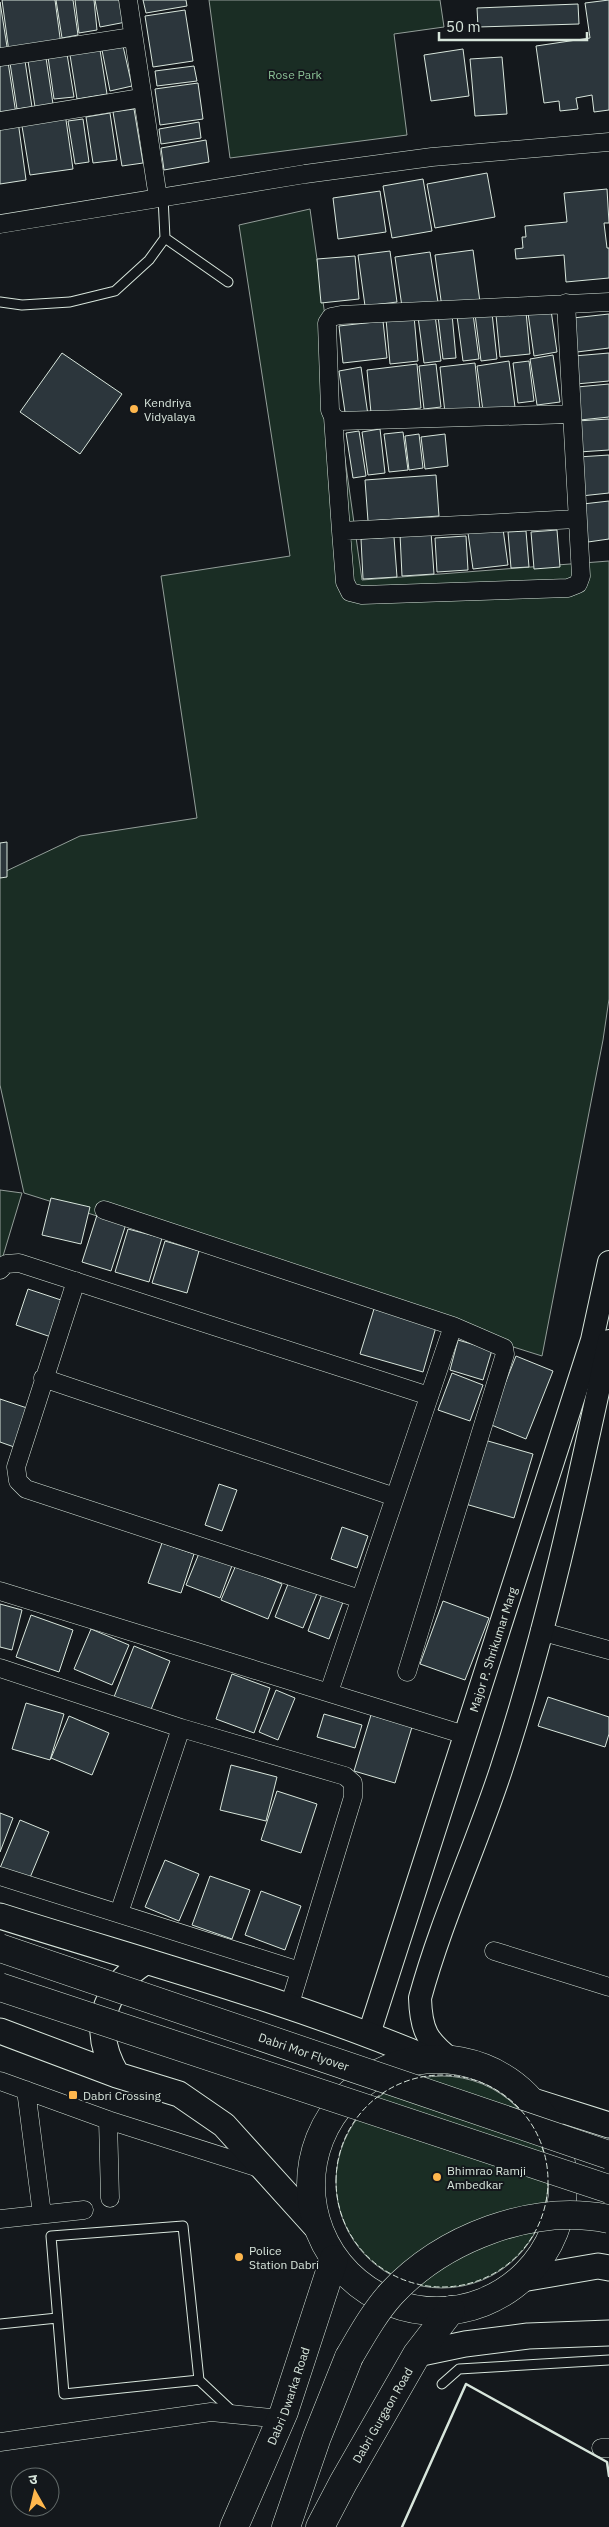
<svg xmlns="http://www.w3.org/2000/svg" width="609" height="2527" font-family="'IBM Plex Sans','Noto Sans Devanagari',sans-serif">
	<style>
		.green { fill: #1a2d24; stroke: #939e99 }
		.building { fill: #2c363c; stroke: #d8e6dc }
		.lines { fill: none; stroke-linecap: round; stroke-linejoin: round }
		.service-casing { stroke: #d8e6dc; stroke-width: 11 }
		.minor-casing { stroke: #d8e6dc; stroke-width: 19 }
		.tertiary-casing { stroke: #d8e6dc; stroke-width: 24 }
		.secondary-casing { stroke: #d8e6dc; stroke-width: 27 }
		.primary-casing { stroke: #d8e6dc; stroke-width: 29 }
		.service { stroke: #14181c; stroke-width: 9 }
		.minor { stroke: #14181c; stroke-width: 18 }
		.tertiary { stroke: #14181c; stroke-width: 22 }
		.secondary { stroke: #14181c; stroke-width: 25 }
		.primary { stroke: #14181c; stroke-width: 28 }
		.primary-bridge-casing { stroke: #d8e6dc; stroke-width: 29; stroke-linecap: butt }
		.primary-bridge { stroke: #14181c; stroke-width: 28 }
		.fence { stroke: #d8e6dc; stroke-width: 1; stroke-dasharray: 6 2.5; stroke-linecap: butt }
		.wall { stroke: #d8e6dc; stroke-width: 2.5 }
		.poi-dot { fill: #ffb74d; stroke: #14181c; stroke-width: 2 }
		.labels { text-anchor: middle; dominant-baseline: central; stroke-width: 4; stroke-linejoin: round; paint-order: stroke }
		.park-label { font-size: 12px; fill: #8ac095; stroke: #14181c }
		.poi-label { font-size: 12px; fill: #d8e6dc; stroke: #14181c; text-anchor: start }
		.street-label { font-size: 12px; fill: #d8e6dc; stroke: #14181c }
	</style>
	<rect width="100%" height="100%" fill="#14181c"/>
	<path class="green" d="M209,0H440L444,27L394,34L407,135L230,158Z
		M310,209L362,580L609,561V999L603,1040L542,1356L24,1193L0,1085V874L80,836L197,818L161,576L290,556L239,225Z
		M0,1190L22,1193L0,1266Z
		M336 2182a106 106 0 1 1 212 0a106 106 0 1 1-212 0Z"/>
	<path class="building" d="M2,0H55L61,45L9,52Z
		M56,0H73L78,35L62,38Z
		M75,0H94L97,30L79,33Z
		M95,0H122L126,22L100,27Z
		M143,0H186L187,6L146,13Z
		M609,0V110L594,112L592,95L576,98L578,109L560,111L559,101L544,103L536,46L590,38L585,3Z
		M0,2L8,53L0,54Z
		M578,4L579,24L478,27L477,8Z
		M185,10L193,61L153,67L145,16Z
		M123,46L132,86L110,91L102,50Z
		M463,49L469,96L431,101L424,55Z
		M100,50L107,94L77,99L70,55Z
		M67,54L74,97L54,99L48,57Z
		M502,57L507,114L475,116L470,59Z
		M46,58L53,104L35,107L28,61Z
		M25,61L32,107L17,109L10,63Z
		M8,62L16,114L0,116V63Z
		M194,66L197,81L157,86L155,71Z
		M198,83L203,119L160,125L155,89Z
		M134,109L143,163L122,166L113,112Z
		M65,113L73,169L30,175L21,120Z
		M110,113L117,160L93,163L86,117Z
		M83,119L89,162L75,164L68,121Z
		M18,121L26,180L0,184V123Z
		M199,122L201,138L161,144L159,129Z
		M206,140L209,162L164,170L161,148Z
		M487,173L495,217L435,228L427,184Z
		M423,179L432,231L392,238L383,186Z
		M607,189L609,223H604L607,248H609V278L566,282L564,255L516,259L515,249L523,248L522,237H526L525,226L567,222L564,193Z
		M380,191L386,232L338,239L333,198Z
		M473,250L480,302L442,308L435,255Z
		M390,251L397,302L365,306L358,255Z
		M430,252L438,302L402,307L395,257Z
		M355,256L359,299L321,303L317,259Z
		M551,310L557,352L534,356L528,313Z
		M526,312L530,354L500,357L496,315Z
		M492,313L497,359L481,361L475,314Z
		M452,314L456,358L443,359L438,316Z
		M473,314L479,359L463,361L457,316Z
		M609,314V348L577,352L573,318Z
		M435,315L441,361L424,363L418,317Z
		M414,316L418,361L390,364L386,319Z
		M383,321L387,358L343,363L339,326Z
		M62,353L122,394L80,454L20,412Z
		M609,353V381L576,384L574,356Z
		M553,355L560,402L537,405L530,359Z
		M509,361L515,407L483,411L477,366Z
		M529,361L534,401L518,403L513,363Z
		M475,363L480,409L445,413L440,367Z
		M417,364L421,408L371,413L367,370Z
		M436,364L441,407L424,409L419,366Z
		M361,367L368,415L346,419L339,371Z
		M609,384V417L580,420L577,387Z
		M609,419V450L579,452L577,421Z
		M380,429L385,473L368,475L362,432Z
		M359,431L366,476L353,478L346,433Z
		M403,432L408,470L389,472L384,434Z
		M419,434L423,468L409,470L405,436Z
		M445,434L448,466L425,469L421,437Z
		M609,455V493L581,496L578,457Z
		M436,475L439,516L368,521L365,480Z
		M609,501V539L588,542L583,504Z
		M503,529L508,565L473,569L468,533Z
		M557,530L560,567L534,569L531,532Z
		M526,531L529,567L511,568L508,532Z
		M431,532L434,574L402,576L400,534Z
		M466,536L468,570L437,572L435,538Z
		M394,537L397,577L363,579L361,539Z
		M7,842V877L0,878V843Z
		M51,1198L90,1207L81,1244L42,1235Z
		M97,1215L126,1224L111,1271L82,1262Z
		M128,1229L162,1238L149,1282L115,1272Z
		M165,1241L199,1251L187,1293L152,1283Z
		M28,1289L67,1302L54,1338L16,1325Z
		M374,1309L436,1327L423,1372L360,1354Z
		M458,1340L492,1350L483,1380L450,1370Z
		M516,1356L553,1371L526,1439L489,1424Z
		M452,1373L483,1385L470,1421L438,1410Z
		M0,1399L30,1409L17,1448L0,1442Z
		M481,1439L533,1454L514,1518L462,1503Z
		M219,1484L237,1490L222,1531L205,1525Z
		M342,1527L368,1536L357,1568L331,1559Z
		M162,1543L194,1554L181,1593L148,1583Z
		M200,1551L233,1563L220,1598L186,1585Z
		M236,1565L282,1584L268,1619L221,1600Z
		M290,1579L318,1591L303,1628L275,1617Z
		M322,1594L343,1602L329,1639L308,1631Z
		M443,1601L489,1618L465,1680L420,1664Z
		M0,1604L22,1610L12,1650L0,1647Z
		M31,1615L73,1630L59,1672L16,1657Z
		M91,1629L129,1645L112,1685L74,1669Z
		M134,1646L170,1661L150,1712L114,1697Z
		M232,1674L270,1688L254,1733L216,1719Z
		M276,1690L295,1698L278,1740L259,1732Z
		M548,1697L609,1717V1734L605,1747L538,1726Z
		M26,1703L64,1714L50,1760L12,1749Z
		M324,1714L362,1725L355,1748L317,1737Z
		M371,1715L412,1727L395,1783L354,1771Z
		M69,1716L109,1733L92,1775L51,1758Z
		M231,1765L277,1777L266,1821L220,1810Z
		M277,1791L317,1804L301,1853L261,1840Z
		M0,1813L13,1818L0,1852Z
		M20,1820L49,1832L29,1880L0,1868Z
		M165,1860L199,1874L179,1921L145,1907Z
		M210,1876L250,1890L232,1939L192,1925Z
		M261,1891L301,1906L285,1950L245,1935Z"/>
	<g class="lines">
		<g class="service-casing">
			<path id="service" d="M165,238L228,282
				M0,302L22,305L70,302L115,291L149,260L165,238L163,197
				M0,2324L57,2318
				M199,2380L64,2394L51,2236L183,2226L199,2380L232,2411
				M442,2384L459,2369L609,2360"/>
		</g>
		<g class="minor-casing">
			<path id="minor" d="M128,0L158,198
				M0,57L132,37
				M0,121L141,98
				M0,224L305,174L432,157L609,142
				M333,417L340,421L571,414
				M577,519L341,531L333,417L330,410L327,323L331,317L341,315L609,302
				M341,531L345,582L350,592L362,595L568,588L578,584L581,576L566,303
				M104,1210L453,1326L504,1348L505,1354L407,1672
				M0,1270L6,1264L19,1263L429,1396
				M76,1281L16,1467L18,1481L26,1489L360,1599
				M43,1378L395,1497
				M0,1591L465,1735
				M540,1631L609,1650
				M0,1668L181,1728L345,1776L353,1783V1797L289,2007
				M329,1692L453,1326
				M0,1876L300,1971
				M119,1913L181,1728
				M494,1951L609,1987
				M0,2081L108,2120L262,2169
				M26,2090L42,2214
				M108,2120L110,2198
				M0,2219L84,2210
				M0,2442L211,2412L281,2419
				M601,2448H609"/>
		</g>
		<g class="tertiary-casing">
			<g id="tertiary">
				<path id="s1" d="M369,2034L592,1340L609,1262"/>
				<path d="M453,2061C427,2041 421,2031 420,1998C441,1921 476,1846 501,1770C547,1630 578,1485 609,1341"/>
			</g>
		</g>
		<g class="secondary-casing">
			<path id="secondary" d="M0,1916C142,1961 291,2001 429,2059
				M0,2031L117,2075L179,2094L224,2125L318,2229
				M117,2075C91,2031 101,1990 145,1962
				M530,2100L609,2125
				M522,2279L598,2266L609,2268
				M417,2354L465,2344L528,2336L609,2333"/>
		</g>
		<g class="primary-casing">
			<g id="primary">
				<circle cx="437" cy="2185" r="126"/>
				<path id="s2" d="M234,2527L284,2412L334,2259"/>
				<path d="M286,2527L317,2437L349,2357"/>
				<path id="s3" d="M320,2527L343,2483L417,2354L451,2310"/>
			</g>
		</g>
		<use href="#service" class="service"/>
		<use href="#minor" class="minor"/>
		<use href="#tertiary" class="tertiary"/>
		<use href="#secondary" class="secondary"/>
		<use href="#primary" class="primary"/>
		<g class="primary-bridge-casing">
			<g id="primary-bridge">
				<path id="s4" d="M0,1948L609,2155"/>
				<path d="M0,1987L609,2189"/>
				<path d="M349,2357C362,2335 374,2313 391,2294C443,2238 533,2203 609,2219"/>
			</g>
		</g>
		<use href="#primary-bridge" class="primary-bridge"/>
		<path class="fence" d="M336 2181a106 106 0 1 1 212 0a106 106 0 1 1-212 0Z"/>
		<path class="wall" d="M402,2527L466,2384L607,2462L609,2476"/>
	</g>
	<g class="poi-dot">
		<circle cx="134" cy="409" r="5"/>
		<rect x="68" y="2090" width="10" height="10" rx="2.5"/>
		<circle cx="437" cy="2177" r="5"/>
		<circle cx="239" cy="2257" r="5"/>
	</g>
	<g class="labels">
		<g class="park-label">
			<text x="295" y="74">Rose Park</text>
		</g>
		<g class="poi-label">
			<text x="144" y="402">Kendriya<tspan x="144" dy="14">Vidyalaya</tspan></text>
			<text x="83" y="2095">Dabri Crossing</text>
			<text x="447" y="2170">Bhimrao Ramji<tspan x="447" dy="14">Ambedkar</tspan></text>
			<text x="249" y="2250">Police<tspan x="249" dy="14">Station Dabri</tspan></text>
		</g>
		<g class="street-label">
			<text stroke="none"><textPath href="#s1" startOffset="404">Major P. Shrikumar Marg</textPath></text>
			<text stroke="none"><textPath href="#s4" startOffset="321">Dabri Mor Flyover</textPath></text>
			<text stroke="none"><textPath href="#s2" startOffset="142">Dabri Dwarka Road</textPath></text>
			<text stroke="none"><textPath href="#s3" startOffset="128">Dabri Gurgaon Road</textPath></text>
		</g>
	</g>
	<g transform="translate(35 2492) rotate(352)"><circle r="24" fill="#14181c" stroke="#626a69"/>
	<path d="M0-4L9 19L0 12L-9 19Z" fill="#ffb74d"/>
	<text y="-8" font-size="14" font-weight="bold" text-anchor="middle" fill="#d8e6dc">उ</text>
	</g>
	<path d="M439 32v8h148v-8" fill="none" stroke="#d8e6dc" stroke-width="2.5"/>
	<text x="446" y="32" font-size="15" fill="#d8e6dc" stroke="#14181c" stroke-width="4" paint-order="stroke">50 m</text>
</svg>
